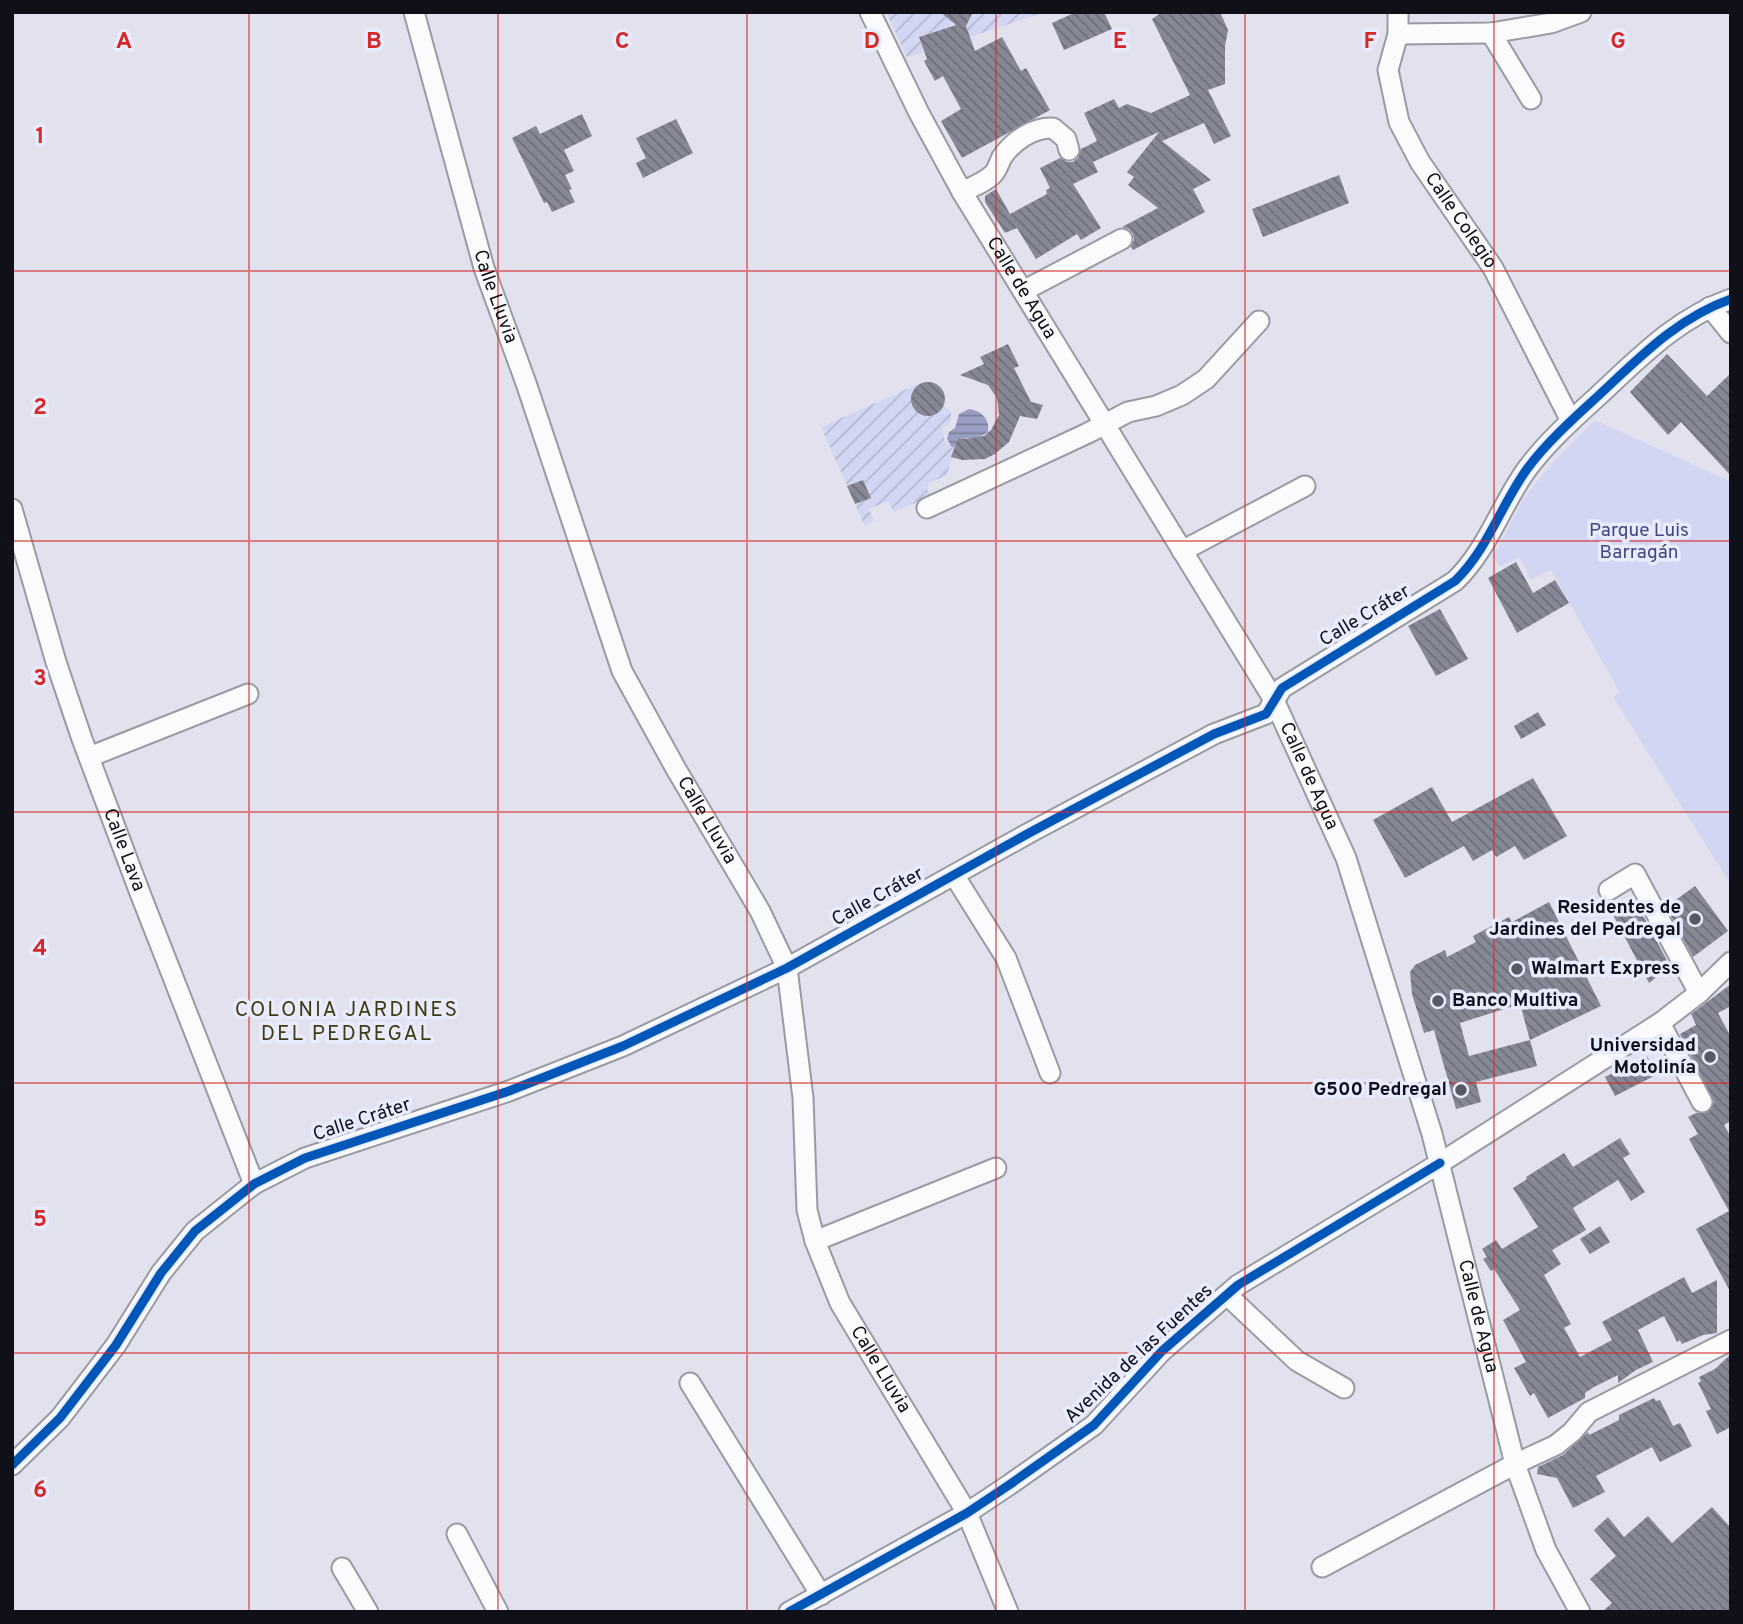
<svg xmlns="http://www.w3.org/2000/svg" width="1743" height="1624" font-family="Overpass,sans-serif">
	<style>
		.park { fill: #d3d6f3 }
		.garden { fill: url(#garden-furrows) }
		.water { fill: url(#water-rules) }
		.building { fill: url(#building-back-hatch); fill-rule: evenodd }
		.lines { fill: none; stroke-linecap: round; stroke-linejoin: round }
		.minor-casing { stroke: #999aa3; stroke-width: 23 }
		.minor { stroke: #fafbfc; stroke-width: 19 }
		.cycleway-casing { stroke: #e9ebfe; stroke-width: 13 }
		.cycleway { stroke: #0057b8; stroke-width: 9 }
		.grid { fill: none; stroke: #d62828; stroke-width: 2; stroke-opacity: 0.55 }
		.poi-dot { fill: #585a63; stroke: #e9ebfe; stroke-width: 2.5 }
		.labels { text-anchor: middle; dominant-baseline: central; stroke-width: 7; stroke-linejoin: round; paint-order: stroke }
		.street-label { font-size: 19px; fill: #0f1018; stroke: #e9ebfe }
		.park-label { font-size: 19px; fill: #434481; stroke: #e9ebfe }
		.poi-label { font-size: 19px; font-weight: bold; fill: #0f1018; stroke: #e9ebfe; text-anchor: end }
		.neighbourhood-label { font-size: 21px; letter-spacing: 2px; fill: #413b11; stroke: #e9ebfe }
		.grid-label { font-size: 23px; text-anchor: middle; font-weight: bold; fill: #d62828; stroke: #e9ebfe; stroke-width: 7; stroke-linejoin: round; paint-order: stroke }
	</style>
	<defs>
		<pattern id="garden-furrows" width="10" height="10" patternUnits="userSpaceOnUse" patternTransform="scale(1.75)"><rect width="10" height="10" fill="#d3d6f3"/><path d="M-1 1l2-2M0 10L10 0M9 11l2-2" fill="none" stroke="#b4b7d0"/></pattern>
		<pattern id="water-rules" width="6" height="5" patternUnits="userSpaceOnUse" patternTransform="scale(1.75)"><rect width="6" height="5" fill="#9b9ec3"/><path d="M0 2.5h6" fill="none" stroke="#7d7f9d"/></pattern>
		<pattern id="building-back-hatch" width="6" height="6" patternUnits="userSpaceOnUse" patternTransform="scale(1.75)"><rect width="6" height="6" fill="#878895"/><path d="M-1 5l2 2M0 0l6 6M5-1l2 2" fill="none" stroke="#6d6e79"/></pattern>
	</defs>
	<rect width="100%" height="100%" fill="#e1e2ee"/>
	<path class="park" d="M1595,420L1731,482V885L1613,697L1620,693L1551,570L1531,580L1519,557L1500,566L1493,557L1524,498L1554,461Z"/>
	<path class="garden" d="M886,12H940L952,20L949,27L919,37L924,52L907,57Z
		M969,12H1045L970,37L966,26L970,17Z
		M923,382C913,390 908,400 918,412L932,415L944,406L951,412V421L942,429L945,442L955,447L947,475L929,483L927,490L933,495L894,512L888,501L869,509L874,521L864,525L855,504L870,498L863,480L847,486L821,427Z"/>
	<path class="water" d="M969,409C982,411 990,419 988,432L976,439L958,438L955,447L951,446L947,439L949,432L955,428L959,414Z"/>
	<path class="building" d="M940,12H973L966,26L975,51L1002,37L1021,71L1026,68L1050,110L962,158L941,121L961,109L943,76L935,81L924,61L927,59L919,37L956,25Z
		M1076,12H1104L1112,29L1064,50L1052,23Z
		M1162,12H1220L1228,30L1225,46V84L1208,90L1231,136L1214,144L1204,123L1162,141L1211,180L1193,189L1205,212L1133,250L1131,247L1134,240L1133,234L1129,229L1122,227L1158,208L1128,185L1134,177L1127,172L1159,132L1093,162L1098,172L1073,184L1101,228L1081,240L1077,234L1036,259L1017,228L1005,233L985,202V196L996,189L1010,214L1047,194L1046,190L1050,188L1040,168L1060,158L1067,162H1073L1078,158L1081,149L1097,141L1084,113L1114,99L1119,108L1127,104L1151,113L1190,95L1152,19Z
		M582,114L592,136L564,150L574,171L565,175L572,189L569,190L575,202L552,212L547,202L544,203L512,138L536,126L540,134Z
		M676,119L693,153L643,178L636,163L646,158L636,138Z
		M1339,175L1349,203L1263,237L1252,209Z
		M1008,344L1019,366L1014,368L1031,402L1043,405L1037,419L1020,416L1009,442L995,454L985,459L962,460L951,457L958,438L967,439L984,436L991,430L999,415L997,398L988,385L960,375L984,364L980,357Z
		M1667,354L1707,396L1731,373V476L1681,422L1668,435L1630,392Z
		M911 399a17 17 0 1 1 34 0a17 17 0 1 1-34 0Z
		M863,480L871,498L855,504L847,486Z
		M1516,562L1533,593L1555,580L1569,603L1517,633L1488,578Z
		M1440,609L1468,659L1436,676L1408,626Z
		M1538,712L1546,725L1521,739L1514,726Z
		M1533,778L1567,836L1524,860L1515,846L1496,857L1492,850L1473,861L1464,846L1405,878L1373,820L1432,787L1452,822Z
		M1695,886L1728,931L1693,957L1666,907Z
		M1635,901L1670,966L1649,983L1612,913Z
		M1549,902L1601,1006L1530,1040L1537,1066L1476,1082L1481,1102L1456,1109L1434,1030L1424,1033L1412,994L1410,972L1415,965L1445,950L1447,957L1476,942L1473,936L1509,917L1512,922ZM1520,1004L1530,1040L1469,1056L1460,1023Z
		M1731,984V1006L1718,1013L1731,1037V1121L1724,1125L1731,1137V1293L1696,1229L1729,1211L1689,1139L1698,1134L1688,1117L1696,1113L1708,1112L1714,1102L1680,1034L1696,1025L1691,1014Z
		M1647,1056L1656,1075L1615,1096L1605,1077Z
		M1620,1138L1630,1154L1623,1158L1645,1192L1631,1201L1618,1180L1573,1208L1586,1230L1552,1250L1561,1264L1544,1275L1571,1324L1564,1328L1580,1357L1612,1340L1602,1322L1684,1277L1692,1293L1717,1280V1333L1703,1335L1682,1344L1680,1340L1677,1342L1664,1316L1638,1330L1653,1362L1636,1370L1618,1383V1375L1594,1387L1585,1393V1398L1548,1418L1534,1393L1530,1396L1514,1368L1526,1362L1503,1320L1520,1310L1494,1269L1491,1271L1483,1259L1487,1257L1482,1249L1496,1240L1502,1249L1538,1227L1513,1188L1527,1179L1526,1177L1564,1153L1573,1167Z
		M1600,1226L1610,1242L1590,1254L1580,1239Z
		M1731,1354V1427L1717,1434L1706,1411L1711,1409L1698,1383L1701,1381L1699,1377L1715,1369Z
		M1654,1398L1656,1401L1660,1400L1673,1426L1680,1423L1692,1446L1660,1462L1652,1447L1596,1476L1605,1492L1573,1508L1557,1478L1537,1474L1538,1467L1563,1455L1588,1432L1589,1435L1619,1420V1415Z
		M1712,1507L1731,1528V1612H1602L1612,1603L1590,1579L1616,1556L1594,1530L1608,1517L1624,1537L1648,1516L1672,1543Z"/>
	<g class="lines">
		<g class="minor-casing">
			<g id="minor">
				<path id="s1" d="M414,12L484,268L526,383L622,671L676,769L760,911L787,968L803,1098L807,1210L815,1241L840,1303L967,1513L1008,1612"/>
				<path id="s2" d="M870,12L919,113L962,192L1274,700L1346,858L1432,1134L1515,1464L1546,1550L1580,1612"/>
				<path id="s3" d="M1398,12V34L1388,70L1399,122L1420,162L1493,268L1571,421"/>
				<path d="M1491,33L1531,99"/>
				<path d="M1398,34L1491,33L1551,23L1581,12"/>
				<path d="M962,192C972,187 983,183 991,176C997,172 999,163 1002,157C1013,141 1033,127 1053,128L1066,139L1069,150"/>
				<path d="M1023,291L1122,239"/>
				<path d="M1710,307L1731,333"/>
				<path d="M927,508L1088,433L1128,412L1156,406L1182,395L1206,379L1259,321"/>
				<path id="s4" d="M12,509L56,662L82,739L140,893L254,1184"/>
				<path d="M1182,551L1305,486"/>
				<path d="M89,757L248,694"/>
				<path d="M954,875L1006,958L1050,1073"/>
				<path d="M1609,890L1635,874L1699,993"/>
				<path d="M1660,1023L1702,1102"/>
				<path d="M815,1241L996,1168"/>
				<path d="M1227,1295L1297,1361L1344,1388"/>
				<path d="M690,1383L821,1595"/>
				<path d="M12,1465L60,1418L116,1345L161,1273L195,1231L254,1184L305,1158L509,1091L623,1046L787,968L1029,833L1214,734L1266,714L1282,688L1455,581C1488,549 1501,505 1527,469C1547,442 1574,418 1598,396C1639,358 1677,318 1731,299"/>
				<path d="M457,1534L498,1612"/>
				<path d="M1322,1567L1515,1464L1556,1445L1572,1432L1589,1412L1731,1340"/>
				<path d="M342,1568L368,1612"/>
				<path d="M789,1612L967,1513L1009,1485L1094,1425L1162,1351L1238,1285L1440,1163L1660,1023L1699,993L1731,962"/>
			</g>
		</g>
		<use href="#minor" class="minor"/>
		<g class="cycleway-casing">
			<path id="cycleway" d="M12,1465L60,1418L116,1345L161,1273L195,1231L254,1184L305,1158L509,1091L623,1046L787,968L1029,833L1214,734L1266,714L1282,688L1455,581C1488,549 1501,505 1527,469C1547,442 1574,418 1598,396C1639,358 1677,318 1731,299
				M789,1612L967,1513L1009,1485L1094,1425L1162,1351L1238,1285L1440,1163"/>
		</g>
		<use href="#cycleway" class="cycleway"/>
	</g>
	<path class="grid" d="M249,12V1612M498,12V1612M747,12V1612M996,12V1612M1245,12V1612M1494,12V1612M12,271H1731M12,541H1731M12,812H1731M12,1083H1731M12,1353H1731"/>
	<g class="poi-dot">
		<circle cx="1695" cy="919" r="7"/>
		<circle cx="1517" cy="969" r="7"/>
		<circle cx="1438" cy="1001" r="7"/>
		<circle cx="1710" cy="1057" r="7"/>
		<circle cx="1461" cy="1090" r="7"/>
	</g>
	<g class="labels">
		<g class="street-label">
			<text stroke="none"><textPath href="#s3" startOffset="229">Calle Colegio</textPath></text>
			<text stroke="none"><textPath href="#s2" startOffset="315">Calle de Agua</textPath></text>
			<text stroke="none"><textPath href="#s1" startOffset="296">Calle Lluvia</textPath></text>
			<text transform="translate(1365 616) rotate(-31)">Calle Cráter</text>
			<text stroke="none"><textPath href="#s2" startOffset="882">Calle de Agua</textPath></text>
			<text stroke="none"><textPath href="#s1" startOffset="863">Calle Lluvia</textPath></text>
			<text stroke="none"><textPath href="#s4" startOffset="359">Calle Lava</textPath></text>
			<text transform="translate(878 897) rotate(-29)">Calle Cráter</text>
			<text transform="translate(362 1120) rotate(-18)">Calle Cráter</text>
			<text stroke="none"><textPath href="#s2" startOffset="1449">Calle de Agua</textPath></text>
			<text transform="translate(1139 1354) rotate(-43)">Avenida de las Fuentes</text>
			<text stroke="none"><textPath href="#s1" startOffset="1451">Calle Lluvia</textPath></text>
		</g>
		<g class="park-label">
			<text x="1639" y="531">Parque Luis<tspan x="1639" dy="22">Barragán</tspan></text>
		</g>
		<g class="poi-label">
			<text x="1681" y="908">Residentes de<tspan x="1681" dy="22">Jardines del Pedregal</tspan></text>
			<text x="1531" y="969" text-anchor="start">Walmart Express</text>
			<text x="1452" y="1001" text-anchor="start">Banco Multiva</text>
			<text x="1696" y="1046">Universidad<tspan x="1696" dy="22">Motolinía</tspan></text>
			<text x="1447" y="1090">G500 Pedregal</text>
		</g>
		<g class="neighbourhood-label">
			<text x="347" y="1010">COLONIA JARDINES<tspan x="347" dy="24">DEL PEDREGAL</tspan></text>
		</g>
	</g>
	<g class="grid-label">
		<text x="124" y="48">A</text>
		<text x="374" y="48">B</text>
		<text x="622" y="48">C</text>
		<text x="872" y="48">D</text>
		<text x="1120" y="48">E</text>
		<text x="1370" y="48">F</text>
		<text x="1618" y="48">G</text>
		<text x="40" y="143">1</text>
		<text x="40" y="414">2</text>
		<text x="40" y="685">3</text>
		<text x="40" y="955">4</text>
		<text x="40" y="1226">5</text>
		<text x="40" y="1497">6</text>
	</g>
	<rect width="1743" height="1624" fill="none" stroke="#0f1018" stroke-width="28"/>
</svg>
